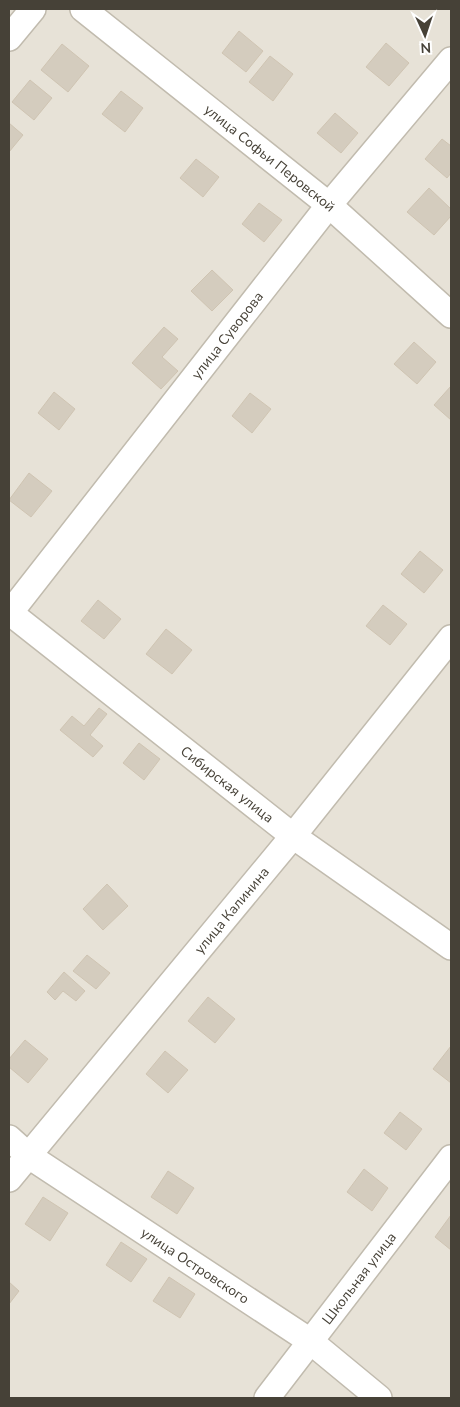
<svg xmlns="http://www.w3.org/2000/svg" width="460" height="1407" font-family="'Nunito Sans',sans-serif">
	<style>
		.residential { fill: #e7e2d7 }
		.building { fill: #d4ccbe; stroke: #cfc4b2 }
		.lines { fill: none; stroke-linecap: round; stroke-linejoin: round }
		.minor-casing { stroke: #c1bbae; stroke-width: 28 }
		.minor { stroke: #fff; stroke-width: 25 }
		.labels { text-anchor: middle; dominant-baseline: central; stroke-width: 4; stroke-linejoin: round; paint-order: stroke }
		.street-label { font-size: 14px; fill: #464137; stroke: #fff }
	</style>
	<rect width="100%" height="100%" fill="#f3f0e8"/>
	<path class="residential" d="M9,9H451V1398H9Z"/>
	<path class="building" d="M239,31L263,51L246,72L222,53Z
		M386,43L409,63L389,86L366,67Z
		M62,44L89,66L68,92L41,70Z
		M270,56L293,74L273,101L249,82Z
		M30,80L52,98L34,120L12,102Z
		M121,91L143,108L125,132L102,114Z
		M335,113L358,133L341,153L317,133Z
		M9,123L23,135L9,152Z
		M442,139L451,146V173L447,178L425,159Z
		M196,159L219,177L203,197L180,178Z
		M429,188L451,209V216L434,235L407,212Z
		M259,203L282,220L264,242L242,224Z
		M212,270L233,290L212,311L191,291Z
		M164,327L178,339L162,357L178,371L161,389L132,363Z
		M414,342L436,362L417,384L394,364Z
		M451,386V420L434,405Z
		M54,392L75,409L59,430L38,413Z
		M250,393L271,409L252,433L232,416Z
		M29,473L52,491L31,517L9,500Z
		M420,551L443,570L424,593L401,574Z
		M98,600L121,619L104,639L81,621Z
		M383,605L407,624L390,645L366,626Z
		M166,629L192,650L172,674L146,654Z
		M99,708L107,714L90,735L103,746L93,757L60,730L72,716L84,726Z
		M139,743L160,759L144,780L123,763Z
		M107,884L128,906L103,930L83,909Z
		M87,955L110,973L96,989L73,971Z
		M64,972L85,991L76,1001L63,991L55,1000L47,992Z
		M208,997L235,1019L215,1043L188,1021Z
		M25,1040L48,1059L28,1083L9,1067V1059Z
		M451,1046V1083L433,1069Z
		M165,1051L188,1070L168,1093L146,1074Z
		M400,1112L422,1129L406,1150L384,1133Z
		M364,1169L388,1188L372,1211L347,1192Z
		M168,1171L194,1188L177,1214L151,1197Z
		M43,1197L68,1213L50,1241L25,1224Z
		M451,1215V1250L435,1237Z
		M121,1242L147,1259L131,1282L106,1265Z
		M169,1277L195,1294L180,1318L153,1301Z
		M9,1282L19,1291L9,1304Z"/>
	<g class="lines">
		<g class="minor-casing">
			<g id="minor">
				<path id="s1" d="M83,9L329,205L451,315"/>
				<path d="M9,38L33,9"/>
				<path id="s2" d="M9,612L293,836L451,947"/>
				<path id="s3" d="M9,614L329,205L451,60"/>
				<path id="s4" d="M9,1138L29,1156L310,1341L379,1398"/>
				<path id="s5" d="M9,1179L293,836L451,638"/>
				<path id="s6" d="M267,1398L451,1158"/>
			</g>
		</g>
		<use href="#minor" class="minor"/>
	</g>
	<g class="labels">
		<g class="street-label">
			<text stroke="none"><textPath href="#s1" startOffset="239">улица Софьи Перовской</textPath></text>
			<text stroke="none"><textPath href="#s3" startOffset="354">улица Суворова</textPath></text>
			<text stroke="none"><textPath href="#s2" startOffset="278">Сибирская улица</textPath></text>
			<text stroke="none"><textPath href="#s5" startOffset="349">улица Калинина</textPath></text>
			<text stroke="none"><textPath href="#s4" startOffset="226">улица Островского</textPath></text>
			<text stroke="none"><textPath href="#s6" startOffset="151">Школьная улица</textPath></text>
		</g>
	</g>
	<rect width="460" height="1407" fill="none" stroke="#464137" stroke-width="20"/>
	<g transform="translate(425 35) rotate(177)" stroke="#ffffff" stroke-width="4" paint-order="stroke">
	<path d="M0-4L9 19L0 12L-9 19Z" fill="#464137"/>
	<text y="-8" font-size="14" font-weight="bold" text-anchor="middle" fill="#464137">N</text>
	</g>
</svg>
